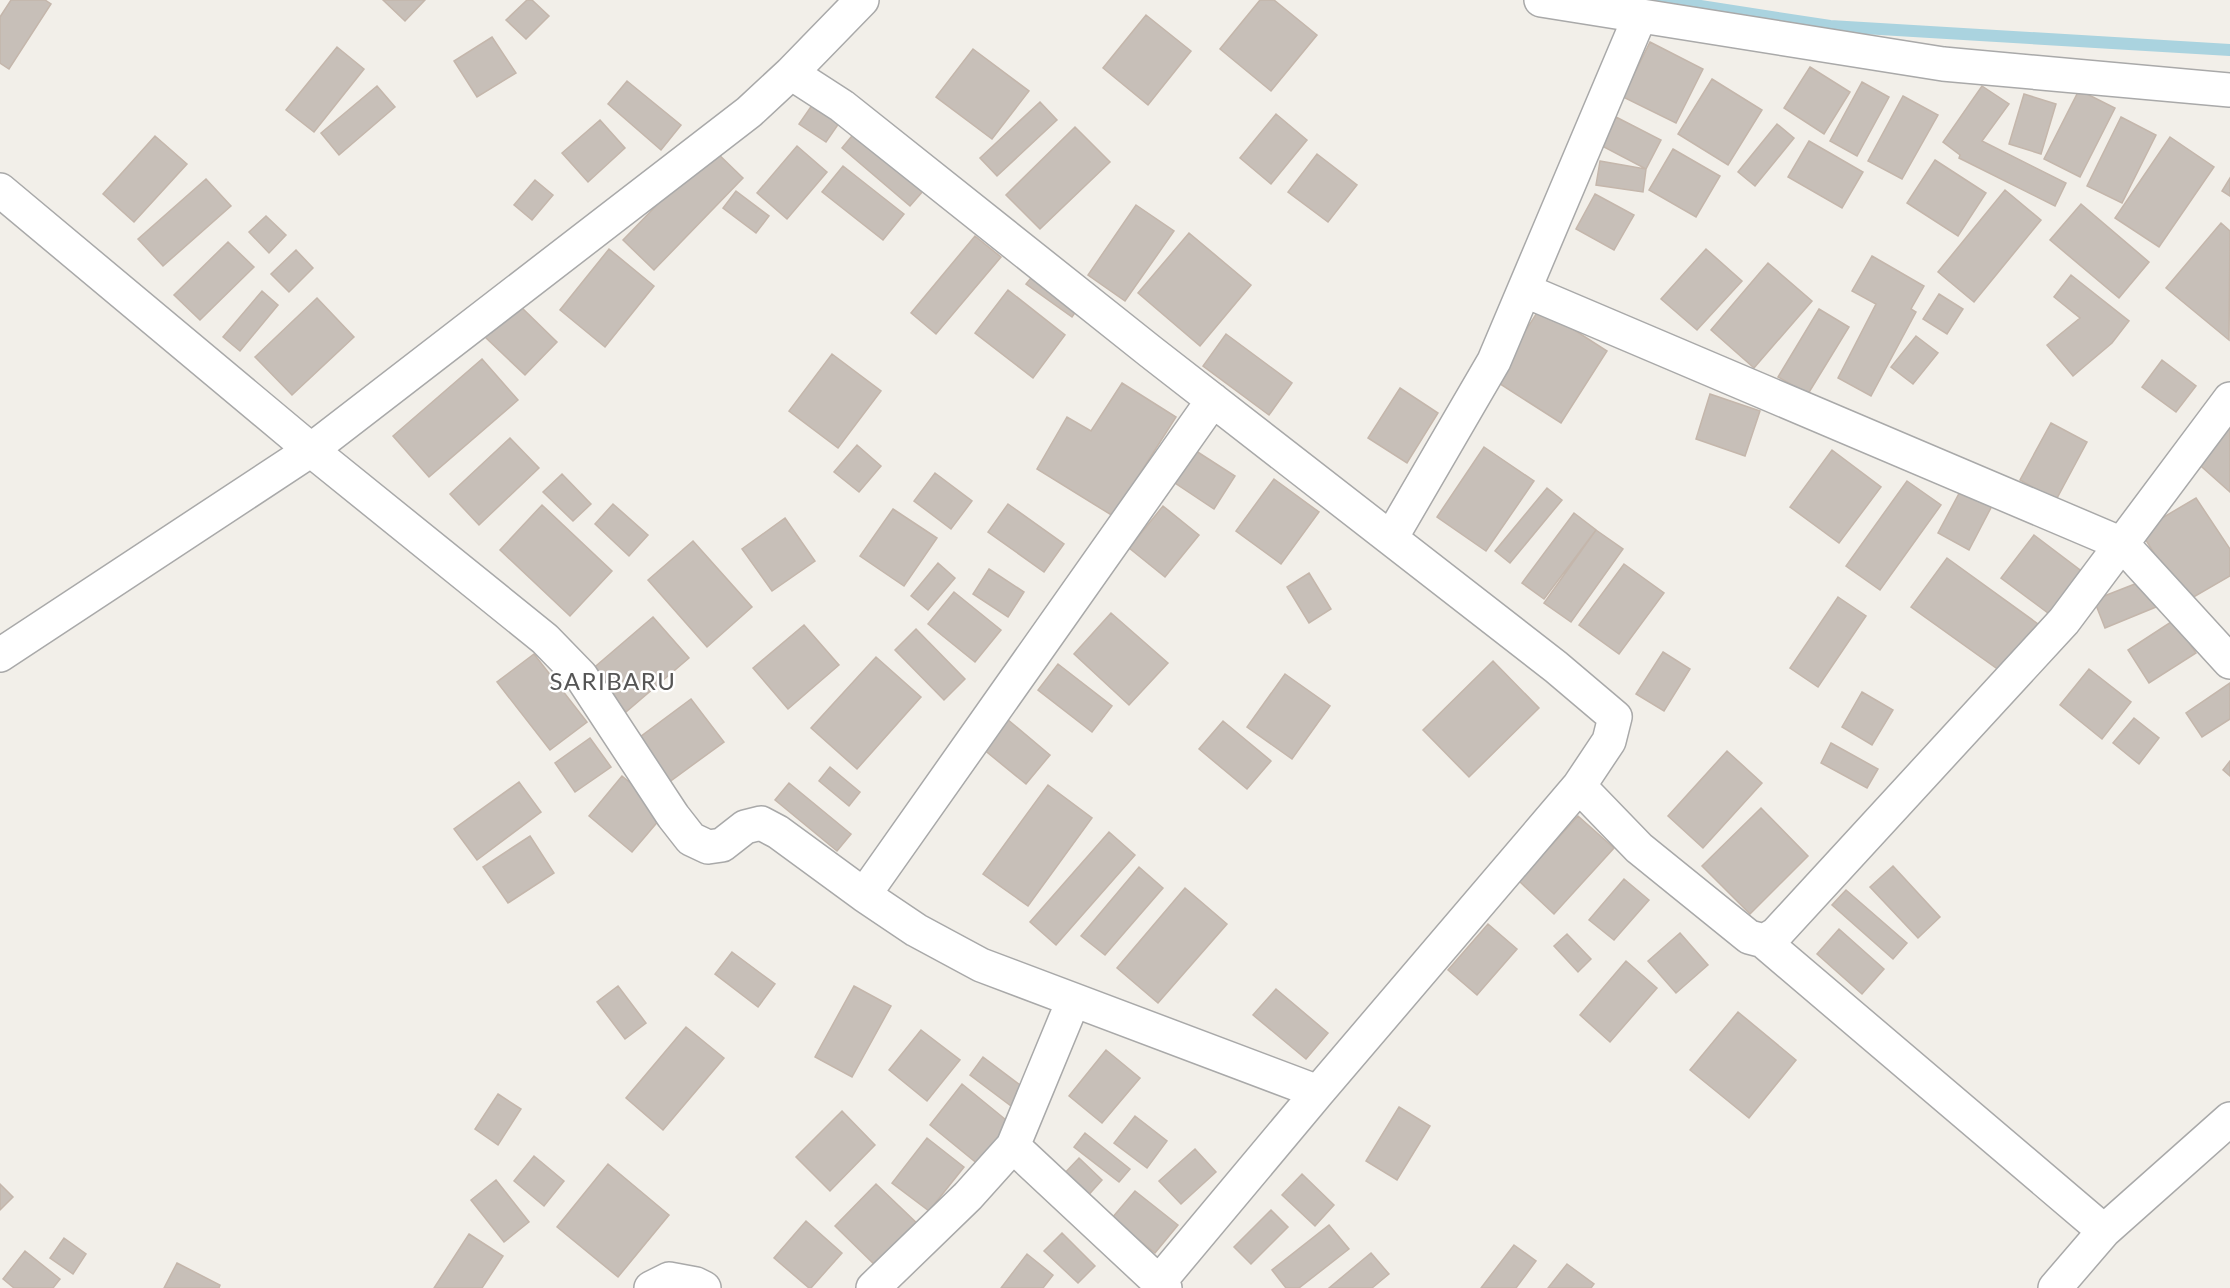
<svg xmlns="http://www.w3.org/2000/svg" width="2230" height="1288" font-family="Lato,sans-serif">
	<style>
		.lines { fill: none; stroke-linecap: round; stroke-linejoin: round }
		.stream { stroke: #aad3df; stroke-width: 12 }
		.building { fill: #c7bfb8; stroke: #c4b6ab; stroke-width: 1.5 }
		.minor-casing { stroke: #a9a9a9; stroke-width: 36 }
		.minor { stroke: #fff; stroke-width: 33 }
		.labels { text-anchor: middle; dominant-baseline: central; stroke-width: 5; stroke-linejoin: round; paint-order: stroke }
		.quarter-label { font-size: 24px; letter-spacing: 1.5px; fill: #555; stroke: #fff }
	</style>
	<rect width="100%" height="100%" fill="#f2efe9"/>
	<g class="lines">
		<path class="stream" d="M1662,0L1830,26L2230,50"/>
	</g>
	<path class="building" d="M11,0H45L51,4L9,69L0,63V17Z
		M383,0H425L405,21Z
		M527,0H532L549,16L526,39L506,20Z
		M1260,0H1274L1317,35L1271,91L1220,49Z
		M1146,15L1191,51L1148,105L1103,68Z
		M492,37L516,73L477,97L454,61Z
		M1650,42L1703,69L1676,123L1623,97Z
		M337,47L364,69L314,132L286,110Z
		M973,49L1029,91L992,139L936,97Z
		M1810,67L1850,92L1824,134L1784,108Z
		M1712,79L1762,110L1728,165L1678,134Z
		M627,81L681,125L661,150L608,104Z
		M1862,82L1889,97L1857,156L1830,141Z
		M377,86L395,107L339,155L321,133Z
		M1982,86L2009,104L1982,141L2066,183L2055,206L1959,158L1960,155L1943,142Z
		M2079,90L2115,108L2080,177L2044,159Z
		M2024,94L2056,104L2041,154L2009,144Z
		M1903,96L1938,115L1902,179L1868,161Z
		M817,98L844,116L826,142L799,124Z
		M1040,102L1057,120L997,176L980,158Z
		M1276,114L1307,140L1271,184L1240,158Z
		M1616,117L1661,140L1646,169L1602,146Z
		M2121,117L2156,135L2122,203L2087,186Z
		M600,120L625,148L588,182L562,153Z
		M1777,124L1794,138L1755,186L1738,172Z
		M861,125L930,183L910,206L842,148Z
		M1075,127L1110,162L1040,229L1006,195Z
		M155,136L187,164L134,222L103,194Z
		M2170,137L2214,167L2159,247L2115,218Z
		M1809,141L1863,172L1842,208L1788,177Z
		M797,146L827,172L787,219L757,193Z
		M712,148L743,178L654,270L623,240Z
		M1673,149L1720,176L1696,217L1649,190Z
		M1317,154L1357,185L1328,222L1288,192Z
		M1935,160L1986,193L1958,236L1907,203Z
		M1600,161L1646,169L1643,192L1596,185Z
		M843,166L904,214L883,240L822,192Z
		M2230,178V196L2222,191Z
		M206,179L231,206L163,266L138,239Z
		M535,180L553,195L532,220L514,205Z
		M2005,190L2041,220L1974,302L1938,272Z
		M736,191L769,216L756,233L723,208Z
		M1595,194L1634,215L1614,250L1576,229Z
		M2081,204L2149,262L2119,298L2050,240Z
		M1136,205L1174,231L1125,301L1088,275Z
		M266,216L286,235L269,253L249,232Z
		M2221,223L2230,231L2229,340L2166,288Z
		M1189,233L1251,285L1200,346L1138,293Z
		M975,236L1001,257L936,334L911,313Z
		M228,242L254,267L200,320L174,295Z
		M609,249L654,286L605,347L560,310Z
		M1706,249L1742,281L1697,330L1661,299Z
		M296,250L313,268L289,292L271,274Z
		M1872,256L1924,286L1911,309L1916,312L1871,396L1838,378L1876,304L1852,291Z
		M1768,263L1812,301L1754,368L1711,330Z
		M1039,268L1084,300L1072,317L1026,284Z
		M2071,275L2129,321L2112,343L2073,376L2047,345L2080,318L2054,297Z
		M1008,290L1065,335L1033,378L975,333Z
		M262,291L278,305L240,351L223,337Z
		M1939,294L1963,309L1947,334L1923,319Z
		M317,298L354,337L292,395L255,357Z
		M517,303L557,342L525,375L485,337Z
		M1540,308L1607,351L1561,423L1494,380Z
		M1819,309L1849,327L1808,394L1778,377Z
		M1226,334L1292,383L1269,415L1203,366Z
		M1916,336L1938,353L1913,384L1891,367Z
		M832,354L881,391L838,448L789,411Z
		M482,359L518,400L429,477L393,436Z
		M2162,360L2196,386L2176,412L2142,387Z
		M1122,383L1176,417L1113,516L1037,469L1067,417L1091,431Z
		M1400,388L1438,413L1407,463L1368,438Z
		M1710,394L1760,411L1745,456L1696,439Z
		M2230,420V492L2194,460Z
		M2051,423L2087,442L2056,500L2020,480Z
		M510,438L539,468L479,525L450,494Z
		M857,445L881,466L859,492L834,472Z
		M1484,447L1534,481L1486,551L1437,517Z
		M1193,449L1235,476L1214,509L1172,481Z
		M1832,450L1881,487L1839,543L1790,507Z
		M935,473L972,501L951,529L914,501Z
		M562,474L591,504L573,521L543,492Z
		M1274,479L1319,512L1281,564L1236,531Z
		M1907,481L1941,505L1880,590L1846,566Z
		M1963,486L1994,502L1969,550L1938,533Z
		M1547,488L1562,500L1510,563L1495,551Z
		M2196,498L2230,549V576L2185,602L2140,531Z
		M613,504L648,535L629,556L595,524Z
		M1008,504L1064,544L1044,572L988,532Z
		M542,505L612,571L570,616L500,550Z
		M1163,506L1199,535L1165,577L1129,548Z
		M893,509L937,538L904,586L860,556Z
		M1574,513L1596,530L1544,599L1522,583Z
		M785,518L815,561L772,591L742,549Z
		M1596,530L1623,549L1571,622L1544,603Z
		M2034,535L2084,573L2052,616L2001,578Z
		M693,541L752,607L707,647L648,580Z
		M1947,558L2045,629L2010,678L1911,607Z
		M938,563L955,578L928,610L911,596Z
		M1624,564L1664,593L1619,654L1579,625Z
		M989,569L1024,592L1008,617L973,594Z
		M1309,573L1331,609L1309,623L1287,587Z
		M2145,580L2156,607L2105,628L2094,600Z
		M954,592L1001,630L975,662L928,624Z
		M1838,597L1866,616L1818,687L1790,668Z
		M1111,613L1168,663L1129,705L1074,654Z
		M653,617L689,658L626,712L590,671Z
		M2174,620L2196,653L2149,683L2128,650Z
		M804,625L839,665L788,709L753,668Z
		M916,629L965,679L944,700L895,650Z
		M1663,652L1690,669L1664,711L1636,694Z
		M534,654L587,722L550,750L497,682Z
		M876,657L921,697L857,769L811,728Z
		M1493,661L1539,708L1469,777L1423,730Z
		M1058,664L1112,706L1092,732L1038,690Z
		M2089,669L2131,702L2102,739L2060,705Z
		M1285,674L1330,706L1292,759L1247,727Z
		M2230,683V719L2202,737L2186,713Z
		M1862,692L1893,710L1872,745L1842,727Z
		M691,699L724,742L668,783L636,740Z
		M2134,718L2159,738L2139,764L2113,743Z
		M1007,719L1050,755L1026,784L983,749Z
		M1223,721L1271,761L1247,789L1199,749Z
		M590,738L611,767L575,792L555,763Z
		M1831,743L1878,769L1867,788L1821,763Z
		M1727,751L1762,783L1703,848L1668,816Z
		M2230,761V776L2223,770Z
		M830,767L860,792L849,806L819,781Z
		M622,776L666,812L632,852L589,816Z
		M519,782L541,812L477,860L454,829Z
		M789,783L851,834L837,851L775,800Z
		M1048,785L1092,818L1028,906L983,874Z
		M1761,808L1808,856L1750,914L1702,866Z
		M1578,816L1614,848L1554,914L1519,881Z
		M1109,832L1135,855L1056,945L1030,922Z
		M530,836L554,873L508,903L483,867Z
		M1893,866L1940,917L1918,938L1870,887Z
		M1139,867L1163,888L1105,955L1081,936Z
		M1624,879L1649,900L1614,940L1589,920Z
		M1185,888L1227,924L1158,1003L1117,968Z
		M1846,890L1907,943L1893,959L1832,905Z
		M1488,924L1517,949L1477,995L1448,970Z
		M1839,929L1884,969L1862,994L1817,954Z
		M1680,933L1708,965L1676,993L1648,961Z
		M1567,934L1591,959L1578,972L1554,946Z
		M732,952L775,984L758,1007L715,974Z
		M1626,961L1657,988L1610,1042L1580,1015Z
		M618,986L646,1023L625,1039L597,1002Z
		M854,986L891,1006L852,1077L815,1057Z
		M1276,989L1328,1033L1306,1059L1253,1015Z
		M1738,1012L1796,1060L1749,1118L1690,1070Z
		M686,1027L724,1058L663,1130L626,1098Z
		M921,1030L960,1060L927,1101L889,1070Z
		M1106,1050L1140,1078L1102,1123L1069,1096Z
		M983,1057L1028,1091L1015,1109L970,1075Z
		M962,1084L1011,1124L979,1165L930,1125Z
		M498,1094L521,1109L498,1145L475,1129Z
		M1399,1107L1430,1126L1397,1180L1366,1161Z
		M842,1111L875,1145L830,1191L796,1157Z
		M1135,1116L1167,1141L1147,1168L1114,1143Z
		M1085,1133L1130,1169L1119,1182L1074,1147Z
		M927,1138L964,1167L929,1211L892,1183Z
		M1195,1149L1216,1172L1181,1204L1159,1181Z
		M534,1156L564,1181L544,1206L514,1181Z
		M1079,1158L1102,1180L1085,1199L1062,1176Z
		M608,1164L669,1215L618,1277L557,1227Z
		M1302,1174L1334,1205L1315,1226L1282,1195Z
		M496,1180L529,1222L504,1242L471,1200Z
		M0,1184L13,1197L0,1210Z
		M876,1184L922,1228L881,1271L835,1226Z
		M1135,1191L1178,1225L1155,1253L1112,1218Z
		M1271,1210L1288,1227L1251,1264L1234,1247Z
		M806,1221L842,1253L811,1288H809L774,1258Z
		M1329,1225L1349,1249L1299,1288H1286L1272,1270Z
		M1062,1233L1095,1266L1078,1283L1044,1251Z
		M469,1234L503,1256L482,1288H434Z
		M64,1238L86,1254L73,1274L50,1258Z
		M1514,1245L1536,1261L1516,1288H1481Z
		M25,1251L60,1279L53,1288H14L3,1279Z
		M1371,1253L1389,1274L1372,1288H1329Z
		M1027,1254L1053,1275L1043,1288H1001Z
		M177,1263L220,1285L219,1288H164Z
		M1567,1264L1594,1284L1591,1288H1548Z"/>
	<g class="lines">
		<g class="minor-casing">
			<path id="minor" d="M1541,0L1943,64L2230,90
				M791,73L862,0
				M0,190L311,450L545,639L581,676L673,816L691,839L708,847L722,845L745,827L761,823L778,832L864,895L916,930L981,965L1318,1092
				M1524,290L2122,544L2230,662
				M1391,538L1494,361L1640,16
				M0,655L311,450L749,112L791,73L842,106L1151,352L1556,667L1615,717L1609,741L1579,786L1639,848L1749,937L1764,941L1776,934L2064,621L2230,399
				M864,895L1213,400
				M1762,940L2104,1231
				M1013,1146L1165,1288
				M1159,1282L1318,1092L1579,786
				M651,1288L669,1279L696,1284L704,1288
				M873,1288L968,1196L1013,1146L1073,1001
				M2055,1288L2104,1231L2230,1119"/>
		</g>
		<use href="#minor" class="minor"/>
	</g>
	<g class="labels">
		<g class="quarter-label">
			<text x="613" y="680">SARIBARU</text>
		</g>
	</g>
</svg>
